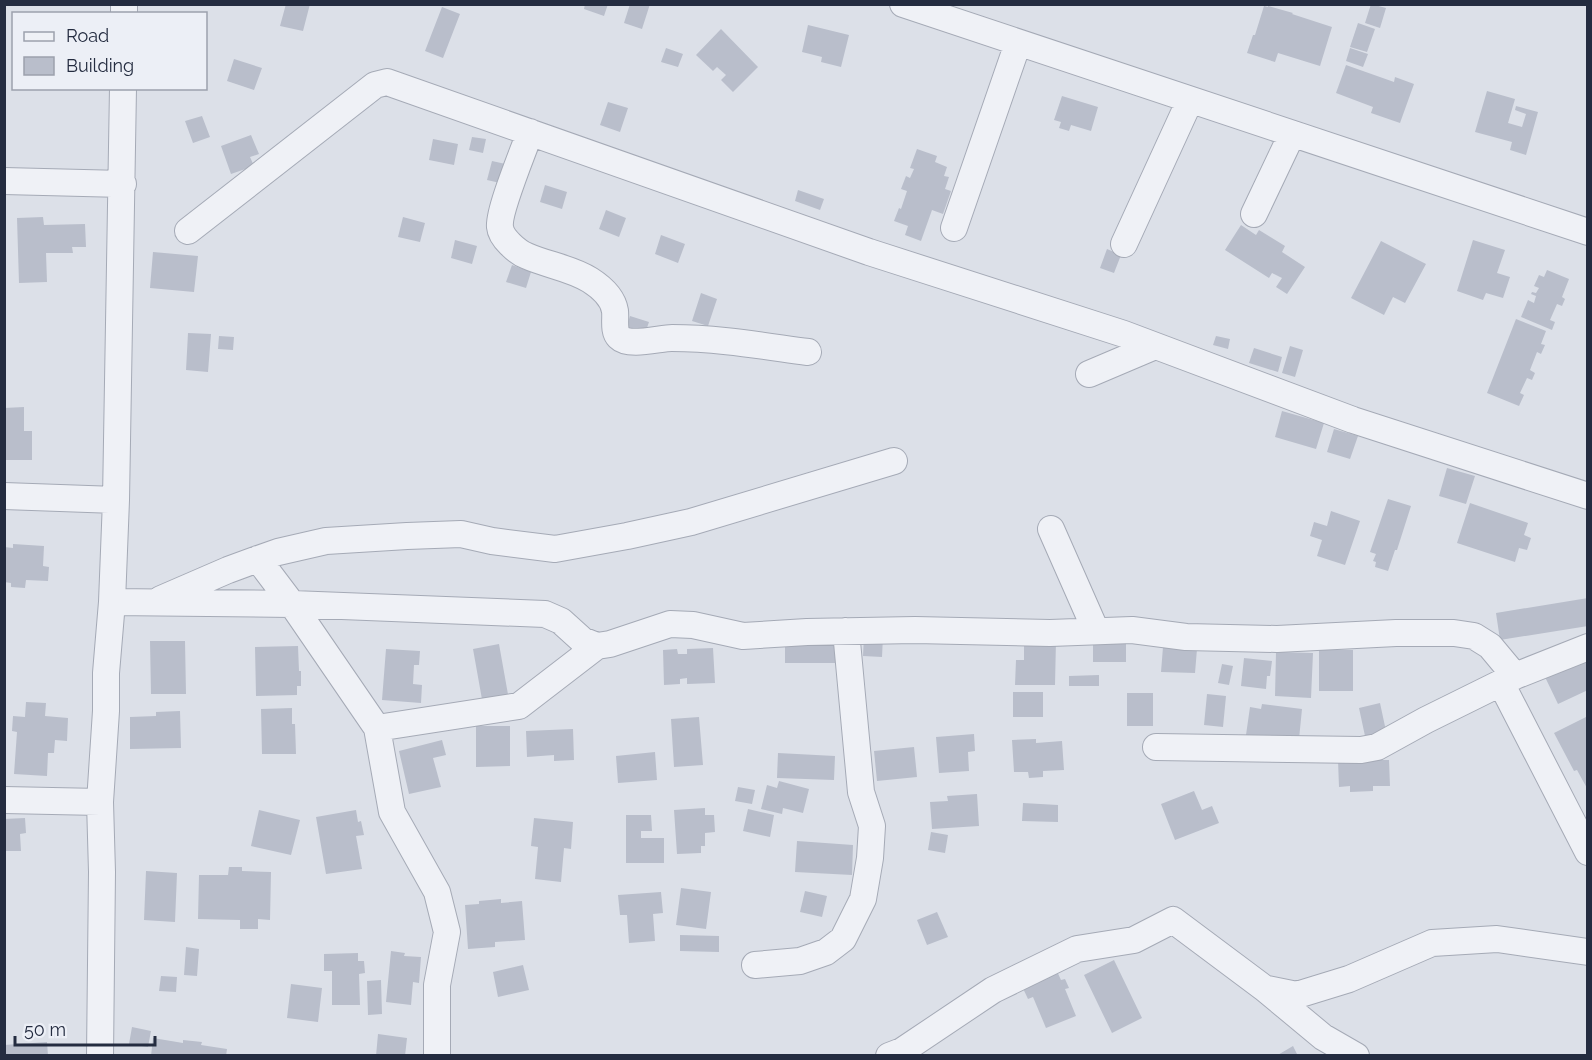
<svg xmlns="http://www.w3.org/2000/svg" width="1592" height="1060" font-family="Raleway,sans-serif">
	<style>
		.building { fill: #b9becb }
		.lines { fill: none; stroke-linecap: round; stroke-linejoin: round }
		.minor-casing { stroke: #a5aab6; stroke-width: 28 }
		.minor { stroke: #eff1f6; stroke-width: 26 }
	</style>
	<rect width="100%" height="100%" fill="#dce0e8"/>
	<path class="building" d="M286,4H310L303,31L280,26Z
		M585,4H608L604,16L584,9Z
		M630,4H650L642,29L624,23Z
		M1371,4L1386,8L1380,28L1365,23Z
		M1264,6L1268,7V6L1293,13L1292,14L1332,27L1320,66L1278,53L1275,62L1247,53L1253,35H1255Z
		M442,7L460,14L443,58L425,51Z
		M1358,23L1375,29L1367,52L1350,47Z
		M808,25L849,35L841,67L821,62L822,57L802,52Z
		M721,29L758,67L733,92L721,80L726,75L717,67L713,71L696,55Z
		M666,48L683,54L678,67L661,62Z
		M1350,48L1368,54L1363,67L1346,61Z
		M234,59L262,68L254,90L227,81Z
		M1346,65L1394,82L1395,77L1414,84L1400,123L1371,113L1373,107L1336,93Z
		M1487,91L1515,99L1508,123L1522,127L1526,114L1515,110L1516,106L1538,112L1526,155L1510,150L1512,142L1475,132Z
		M1062,96L1098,107L1091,131L1071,125L1069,131L1059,128L1061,122L1054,120Z
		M608,102L628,108L620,132L600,125Z
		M202,116L210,137L193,143L185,121Z
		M251,135L259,154L250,157L254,166L231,174L221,146Z
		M472,137L486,139L483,153L469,150Z
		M433,139L458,144L454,165L429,160Z
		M917,149L937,156L935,162L947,167L944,176L949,177L945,189L951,191L943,214L932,210L921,241L905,235L908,226L894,221L899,208L901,209L907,191L901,189L906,176L910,178L914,169L910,168Z
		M492,161L514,166L509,185L487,180Z
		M545,185L567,192L562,209L540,202Z
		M798,190L824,199L820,210L795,201Z
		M606,210L626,218L619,237L599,229Z
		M43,217L44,225L85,224L86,247H72L73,253H46L47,282L19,283L17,218Z
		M403,217L425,223L420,242L398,237Z
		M1241,225L1256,235L1259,230L1285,246L1282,252L1305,267L1287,294L1276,287L1282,278L1272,273L1269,278L1225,250Z
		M661,235L685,244L678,263L655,254Z
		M455,240L477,246L472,264L451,258Z
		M1473,240L1505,250L1497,273L1510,277L1503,298L1486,293L1483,300L1457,291Z
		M1381,241L1426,264L1405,303L1393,297L1384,315L1351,298Z
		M1107,249L1121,255L1114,273L1100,268Z
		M153,252L198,256L194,292L150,288Z
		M512,265L531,272L526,288L506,282Z
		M1547,270L1569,279L1562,297L1565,299L1562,306L1557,304L1550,320L1555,322L1552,330L1521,317L1528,300L1534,303L1536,296L1531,294L1532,292L1536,293L1539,288L1534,286L1539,275L1544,277Z
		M701,293L717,299L708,326L692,321Z
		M630,316L649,322L643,339L625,332Z
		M1516,319L1546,331L1541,344L1545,345L1541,354L1537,352L1530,370L1535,373L1532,380L1527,378L1520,393L1524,395L1519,406L1487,393Z
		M188,333L211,334L208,372L186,370Z
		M219,336L234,337L233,350L218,349Z
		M1216,336L1230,339L1228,349L1213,345Z
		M1290,346L1303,350L1295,377L1282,373Z
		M1254,348L1282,357L1278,372L1249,363Z
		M24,407V431H32V460H4V408Z
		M1282,411L1324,423L1316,449L1275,437Z
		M1334,429L1358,436L1350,459L1327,452Z
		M1447,468L1475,476L1466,504L1439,496Z
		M1388,499L1411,506L1397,550H1395L1388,571L1375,567L1376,562L1373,561L1376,554L1370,552Z
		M1470,503L1528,523L1524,535L1531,538L1527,550L1519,548L1515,562L1457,543Z
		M1331,511L1360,521L1345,565L1317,556L1322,540L1310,536L1314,522L1327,526Z
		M13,544L44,546L43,566L49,567L48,581L26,580L25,588L11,587V583L4,582V547L13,548Z
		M1588,598V626L1500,640L1496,613Z
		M864,635L883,636L882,657L863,656Z
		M785,638H837V663H785Z
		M1024,640H1056L1055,685H1015L1016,660H1024Z
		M150,641H185L186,694H151Z
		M1093,642H1126V662H1093Z
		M499,644L509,700L483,705L473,649Z
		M298,646L299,671H301V686H297V695L256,696L255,647Z
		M1163,647L1197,649L1195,673L1161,672Z
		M713,648L715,683L687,684V678L680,679V684L664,685L663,650L677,649L678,654H687V649Z
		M386,649L420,651L419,665H414L413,684L422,685L421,703L382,700Z
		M1319,650H1353V691H1319Z
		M1276,652L1313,653L1311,698L1275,696Z
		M1588,657V690L1558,704L1545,677Z
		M1244,658L1272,661L1270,676H1267L1266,689L1241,686Z
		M1222,664L1233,666L1229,685L1218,683Z
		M1099,675V686H1069V676Z
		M1013,692H1043V717H1013Z
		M1127,693H1153V726H1127Z
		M1207,694L1226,696L1223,727L1204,725Z
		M26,702L46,703L45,716L68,718L67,741L55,740L54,753H48L47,776L14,774L17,732L12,731L13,716L25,717Z
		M1380,703L1386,731L1365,736L1359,708Z
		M1262,704L1302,709L1299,739L1275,738L1246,735L1250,707L1261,709Z
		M292,708V724H295L296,754H262L261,709Z
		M180,711L181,748L130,749V717L156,716V712Z
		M1588,716V790L1577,770L1574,771L1554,733Z
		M699,717L703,765L674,767L671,719Z
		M476,726H510V766L476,767Z
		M573,729L574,760L554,761V755L527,757L526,731Z
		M974,734L975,751L968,752L969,771L939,773L936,737Z
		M1036,739V743L1062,741L1064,770L1043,771V777L1029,778L1028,772H1014L1012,740Z
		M442,740L446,755L433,758L441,787L409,794L399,751Z
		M914,747L917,777L877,781L874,751Z
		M655,752L657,780L618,783L616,756Z
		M778,753L835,756L834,780L777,778Z
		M1338,760H1389L1390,786H1373V791L1350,792V786L1339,787Z
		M779,781L809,789L803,813L783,808L782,814L761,809L767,785L777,788Z
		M738,787L755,790L752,804L735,801Z
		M1194,791L1202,810L1212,806L1219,823L1175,840L1161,804Z
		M977,794L979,826L932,829L930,802L948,801L947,796Z
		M1023,803L1058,805V822L1022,821Z
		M705,808V815H714L715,832L705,833V846H701V853L677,854L674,810Z
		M748,809L774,815L770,837L743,831Z
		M259,810L300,820L291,855L251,846Z
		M356,810L358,822L361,821L364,835L356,836L362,869L326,874L316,817Z
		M626,815H651L652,831H641V838H664V863H626Z
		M25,818L26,833L20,834L21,851H4V819Z
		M534,818L573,822L571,849L564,848L561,882L535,879L538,847L531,846Z
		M931,832L948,835L945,853L928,850Z
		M797,841L853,845L852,875L795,872Z
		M229,867H242V871L271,872L270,920L258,919V929H240V920L198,919L199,875H228Z
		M146,871L177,873L175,922L144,920Z
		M681,888L711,892L706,929L676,925Z
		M805,891L827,896L822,917L800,912Z
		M661,892L663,913L653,914L655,941L629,943L627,915H620L618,895Z
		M501,899V903L522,901L525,940L495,942V947L468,949L465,905L479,904V901Z
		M937,912L948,937L927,945L917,920Z
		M680,935L719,936V952L680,951Z
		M186,947L199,949L197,976L184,975Z
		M391,951L405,953L404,956L421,957L419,983L413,982L411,1005L386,1002Z
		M358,953V961H364L365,973L359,974L360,1005H332V971H324V954Z
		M1114,960L1142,1018L1112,1033L1084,975Z
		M523,965L529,990L498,997L493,972Z
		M1055,967L1061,980L1065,979L1069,988L1065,989L1076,1016L1046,1028L1033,997L1028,999L1020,982Z
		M161,976L177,977L176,992L159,991Z
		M381,980L382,1014L368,1015L367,981Z
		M291,984L322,988L318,1022L287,1018Z
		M132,1027L151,1031L148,1047L129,1044Z
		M378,1034L407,1038L405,1056H376Z
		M153,1038L183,1043V1040L202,1042L201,1045L227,1049L226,1056H151Z
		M47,1042L48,1056H4V1045Z
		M1293,1046L1298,1056H1276Z"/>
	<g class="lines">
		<g class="minor-casing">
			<path id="minor" d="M903,4L1588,232
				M124,14V4
				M530,132C524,150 498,211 500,227C501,238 517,252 527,256C547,265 571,268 590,280C601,287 613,298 615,311C616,319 613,331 619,337C629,347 660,338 672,338C718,338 763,346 808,352
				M4,181L123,184
				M1254,214L1292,134
				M954,228L1018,43
				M188,231L375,85L387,82L869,252L1124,334L1353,420L1588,496
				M1124,244L1190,100
				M1089,374L1155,346
				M4,496L116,500
				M1051,529L1096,631
				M258,559L292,604L377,728L392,812L437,892L447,932L437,985V1056
				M161,599L228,570L258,559L278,552L326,541L407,536L461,534L492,541L555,549L627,536L691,522L894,461
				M112,602L292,604L545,614L561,621L582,640L597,646L610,644L670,624L693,625L743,636L807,632L915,630L1050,633L1132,630L1186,637L1277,639L1396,633H1454L1474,636L1490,646L1515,676
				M1501,683L1588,852
				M377,728L519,706L597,646
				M1156,747L1361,750L1377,747L1426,720L1515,676L1588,647
				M4,800L100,802
				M755,965L800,961L826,952L843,939L863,899L870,858L872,826L861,792L846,631
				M1267,989L1297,995L1349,979L1432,943L1497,939L1588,952
				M100,1056L102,872L100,802L106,711V673L112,602L116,500L123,88
				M889,1056L902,1051L993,990L1077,949L1134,940L1173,920L1264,988L1323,1037L1356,1056"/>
		</g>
		<use href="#minor" class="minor"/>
	</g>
	<rect width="1592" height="1060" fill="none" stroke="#242c40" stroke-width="12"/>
	<rect x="12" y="12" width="195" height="78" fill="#eceff6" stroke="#9ca1ad" stroke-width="1.5"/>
	<rect x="24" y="32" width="30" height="9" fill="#eff1f6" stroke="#9ca1ad" stroke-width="1.5"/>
	<text x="66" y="42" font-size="18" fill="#242c40">Road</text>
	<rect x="24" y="57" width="30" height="18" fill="#b9becb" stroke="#9ca1ad" stroke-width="1.5"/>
	<text x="66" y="72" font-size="18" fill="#242c40">Building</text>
	<path d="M15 1036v9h140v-9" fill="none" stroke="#242c40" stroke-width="3"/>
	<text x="24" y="1036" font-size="18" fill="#242c40" stroke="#eceff6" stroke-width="4.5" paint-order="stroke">50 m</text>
</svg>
